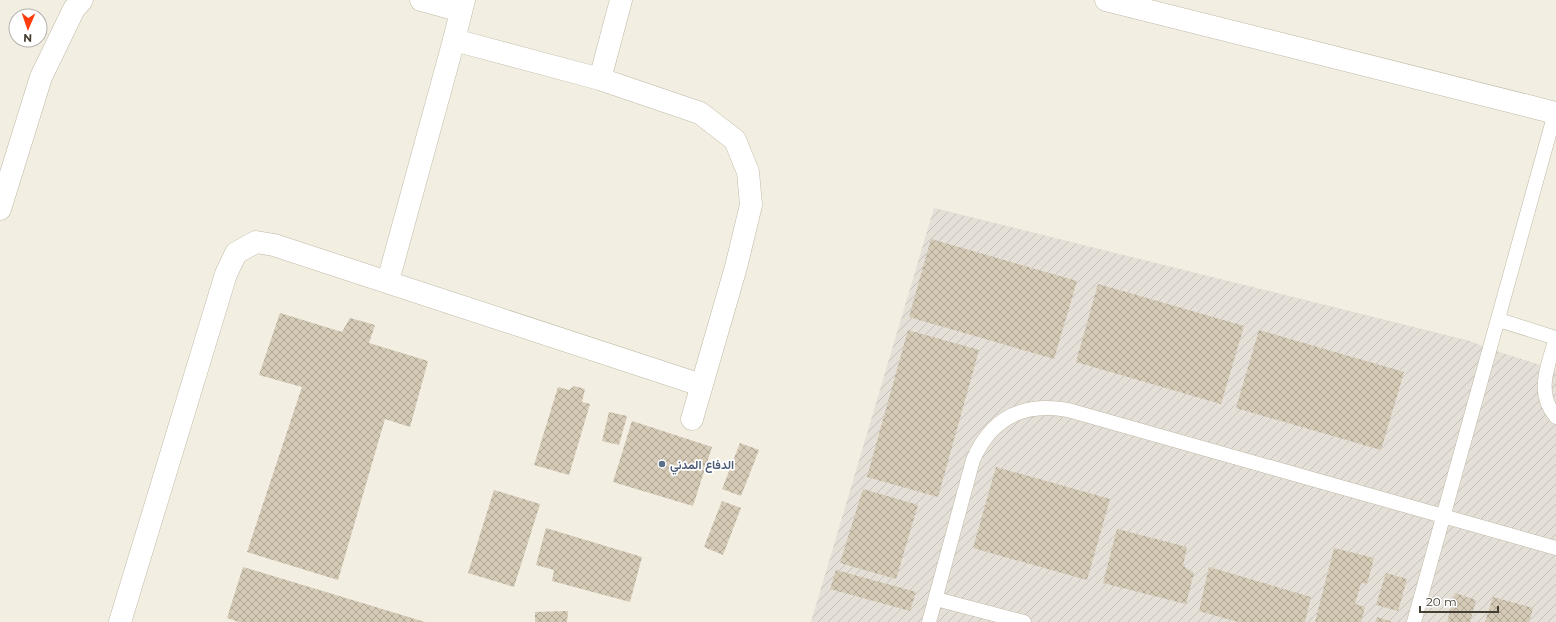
<svg xmlns="http://www.w3.org/2000/svg" width="1556" height="622" font-family="Montserrat,Vazirmatn,sans-serif">
	<style>
		.industrial { fill: url(#industrial-furrows) }
		.building { fill: url(#building-cross-hatch) }
		.lines { fill: none; stroke-linecap: round; stroke-linejoin: round }
		.service-casing { stroke: #c1b9a6; stroke-width: 15 }
		.minor-casing { stroke: #c1b9a6; stroke-width: 23 }
		.tertiary-casing { stroke: #c1b9a6; stroke-width: 23 }
		.service { stroke: #fff; stroke-width: 14 }
		.minor { stroke: #fff; stroke-width: 22 }
		.tertiary { stroke: #fff; stroke-width: 22 }
		.service-dot { fill: #5c6f8a; stroke: #fff; stroke-width: 1.5 }
		.labels { text-anchor: middle; dominant-baseline: central; stroke-width: 3.5; stroke-linejoin: round; paint-order: stroke }
		.service-label { font-size: 12px; font-weight: bold; fill: #4e5e75; stroke: #fff; text-anchor: start }
	</style>
	<defs>
		<pattern id="industrial-furrows" width="10" height="10" patternUnits="userSpaceOnUse"><rect width="10" height="10" fill="#e4dfd7"/><path d="M-1 1l2-2M0 10L10 0M9 11l2-2" fill="none" stroke="#c5c0b9"/></pattern>
		<pattern id="building-cross-hatch" width="8" height="8" patternUnits="userSpaceOnUse"><rect width="8" height="8" fill="#d4cab6"/><path d="M0 0l8 8M0 8l8-8" fill="none" stroke="#aea595"/></pattern>
	</defs>
	<rect width="100%" height="100%" fill="#f2eee1"/>
	<path class="industrial" d="M934,208L1470,341L1490,349L1556,370V622H811Z"/>
	<path class="building" d="M931,239L1077,281L1054,359L909,317Z
		M1098,284L1244,326L1221,404L1076,362Z
		M280,313L342,332L350,318L375,325L369,343L428,361L410,427L385,419L338,580L247,552L302,387L259,375Z
		M908,330L979,350L938,497L867,477Z
		M1259,330L1404,372L1381,450L1236,408Z
		M574,386L585,389L582,402L590,404L569,475L534,465L558,387L569,390Z
		M609,412L627,416L619,445L602,441Z
		M632,421L712,447L693,506L613,482Z
		M740,443L759,450L741,496L722,489Z
		M996,467L1110,499L1087,580L973,548Z
		M863,489L918,505L896,579L840,563Z
		M494,490L540,504L514,587L468,573Z
		M722,501L741,508L723,555L704,547Z
		M546,528L642,557L630,602L552,581L554,570L536,565Z
		M1117,529L1187,547L1183,566L1194,573L1186,604L1103,583Z
		M1334,548L1374,558L1367,584L1361,583L1355,604L1365,607L1361,622H1315Z
		M243,567L425,622H239L227,618Z
		M1209,567L1311,597L1305,622H1238L1199,611Z
		M836,570L916,592L910,611L830,589Z
		M1386,573L1407,579L1398,611L1376,605Z
		M1455,593L1476,600L1470,622H1447Z
		M1493,597L1533,608L1529,622H1485Z
		M568,611L567,622H535V612Z
		M1377,617L1393,622H1375Z"/>
	<g class="lines">
		<g class="service-casing">
			<path id="service" d="M1499,320L1556,338
				M1556,338C1548,366 1535,392 1556,417
				M936,599L1024,622
				M929,622L973,460C991,418 1023,402 1068,410L1556,548
				M1414,622L1555,113"/>
		</g>
		<g class="minor-casing">
			<path id="minor" d="M600,79L700,113L735,140L748,172L751,205L736,267L692,419
				M0,209L41,77L74,9L82,0
				M388,281L454,40
				M120,622L226,274L236,253L256,242L274,245L701,385"/>
		</g>
		<g class="tertiary-casing">
			<path id="tertiary" d="M421,0L461,11
				M464,0L454,40L600,79L621,0
				M1106,0L1556,113"/>
		</g>
		<use href="#service" class="service"/>
		<use href="#minor" class="minor"/>
		<use href="#tertiary" class="tertiary"/>
	</g>
	<circle class="service-dot" cx="662" cy="464" r="4"/>
	<g class="labels">
		<g class="service-label">
			<text x="670" y="464">الدفاع المدني</text>
		</g>
	</g>
	<g transform="translate(28 28) rotate(182)"><circle r="19" fill="#ffffff" stroke="#b4b2ad"/>
	<path d="M0-3L7 15L0 10L-7 15Z" fill="#ff3c0c"/>
	<text y="-6" font-size="11" font-weight="bold" text-anchor="middle" fill="#443e32">N</text>
	</g>
	<path d="M1420 606v6h78v-6" fill="none" stroke="#443e32" stroke-width="2"/>
	<text x="1426" y="606" font-size="12" fill="#443e32" stroke="#ffffff" stroke-width="3" paint-order="stroke">20 m</text>
</svg>
